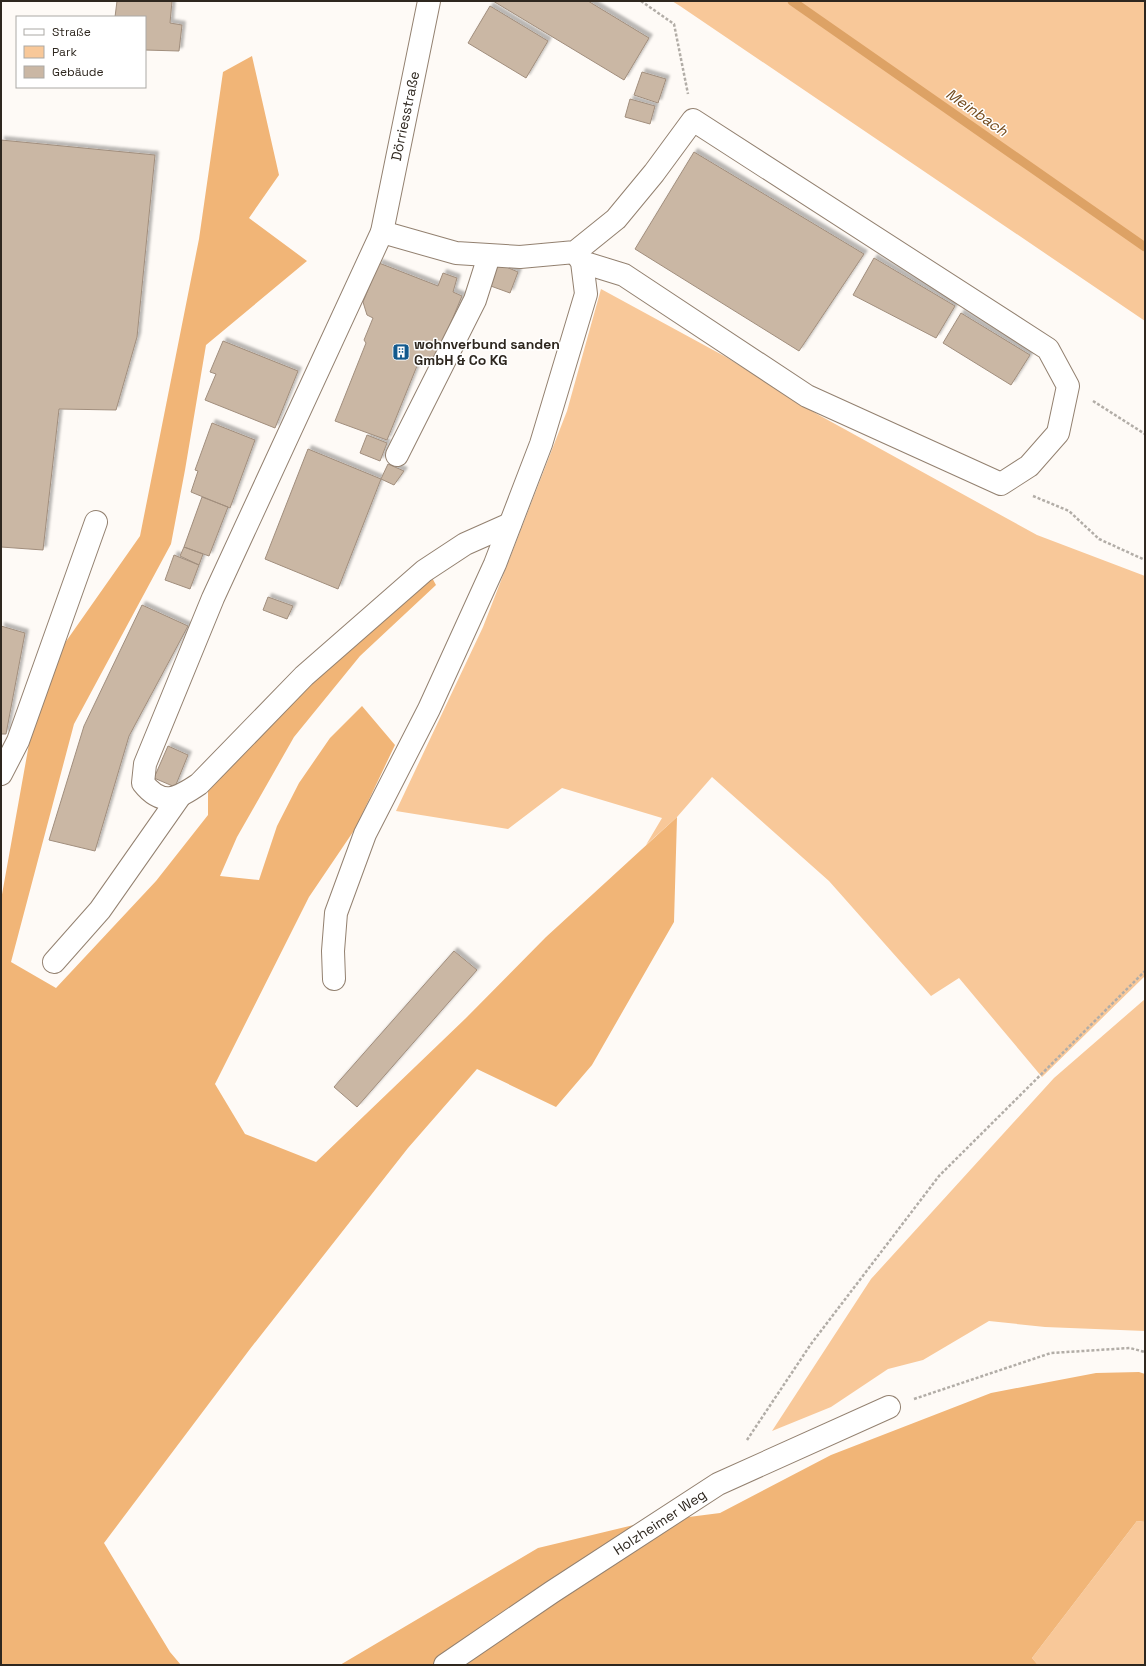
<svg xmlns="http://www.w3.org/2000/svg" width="1146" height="1666" font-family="'Space Grotesk',sans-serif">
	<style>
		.green { fill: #f8c899 }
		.forest { fill: #f1b577 }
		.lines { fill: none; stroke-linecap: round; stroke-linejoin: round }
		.stream { stroke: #dda265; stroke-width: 9 }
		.building { fill: #cab7a4; stroke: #a18e7d; filter: url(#shadow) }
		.minor-casing { stroke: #938170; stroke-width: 24 }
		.path { stroke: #b2ada7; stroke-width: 2.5; stroke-dasharray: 3 2; stroke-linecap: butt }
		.minor { stroke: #fff; stroke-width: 22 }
		.labels { text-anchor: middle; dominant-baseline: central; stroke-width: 3; stroke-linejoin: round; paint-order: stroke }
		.street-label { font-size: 14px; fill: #2e271f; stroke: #fff }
		.poi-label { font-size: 14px; font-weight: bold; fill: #2e271f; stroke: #fff; text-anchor: start }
		.water-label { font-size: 15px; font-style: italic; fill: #734b1e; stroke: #fff }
	</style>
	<defs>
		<filter id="shadow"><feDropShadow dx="3.5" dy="-3.5" stdDeviation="1" flood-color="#0004"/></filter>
	</defs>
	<rect width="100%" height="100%" fill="#fefaf6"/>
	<path class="green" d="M672,1H1145V321L680,6Z
		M601,289L726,357L817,414L1037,535L1145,576V976L1042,1077L959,978L931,996L829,881L712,777L677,817L646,845L662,818L562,788L508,829L396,811L483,627L567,411Z
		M1145,999V1331L1045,1327L989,1321L923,1360L888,1369L831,1407L772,1431L871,1279L1054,1078Z
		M1137,1521L1145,1522V1665H1038L1032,1658Z"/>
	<path class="forest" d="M252,56L279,175L249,218L307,261L206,345L185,470L171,544L74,724L11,962L56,988L156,881L208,815V789L341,653L430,574L436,585L360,656L294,737L237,837L220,876L259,880L277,826L299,783L330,738L362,706L395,745L355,829L309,897L215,1084L245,1134L316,1162L466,1018L546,937L677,817L674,922L592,1065L556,1107L477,1069L408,1148L250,1349L104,1543L170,1652L181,1665H1V900L41,677L140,536L199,239L223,72Z
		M1139,1372L1145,1374V1522L1137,1521L1032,1658L1038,1665H340L538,1548L642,1523L720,1513L831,1455L991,1393L1096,1373Z"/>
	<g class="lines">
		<path class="stream" d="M792,1L1145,247"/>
	</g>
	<path class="building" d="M117,1H172L170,23L182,25L179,51L145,50V17H115Z
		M493,1H588L649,38L624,80Z
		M490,6L548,41L526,78L468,43Z
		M642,72L666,79L658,103L634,95Z
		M630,99L655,106L650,124L625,117Z
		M1,140L155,155L137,337L116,410L59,409L43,550L1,547Z
		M694,152L864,254L799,351L635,249Z
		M874,258L955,306L936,338L853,295Z
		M379,263L438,286L443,273L457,278L453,292L462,296L432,368L419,361L387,440L335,421L366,343L364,340L373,318L367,315L363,302Z
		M497,263L518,272L510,293L488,285Z
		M961,313L1030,355L1011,385L943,343Z
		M223,341L298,371L275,428L205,400L216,374L210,372Z
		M212,423L255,440L230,508L191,492L198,471L195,470Z
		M367,435L387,443L380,461L360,453Z
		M308,449L381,479L338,589L265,559Z
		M388,464L404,471L394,485L381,479Z
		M202,497L228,507L209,556L184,547Z
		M184,547L203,554L199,565L180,556Z
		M174,555L199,565L190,589L165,580Z
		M268,597L293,606L287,619L263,610Z
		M142,605L188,626L129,736L95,851L49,840L84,726Z
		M1,626L25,633L6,734H1Z
		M168,746L188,755L175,787L154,778Z
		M454,951L477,970L357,1107L334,1087Z"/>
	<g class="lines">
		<g class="minor-casing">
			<g id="minor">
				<path d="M429,1L382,232L213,598L145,764L143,783C162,807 177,799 199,784L304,676L424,571L465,544L510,524"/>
				<path d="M382,232L456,253L520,257L575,252L616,219L654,173L693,120L1048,349L1068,386L1058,433L1029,466L1001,484L807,396L624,275L582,262"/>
				<path d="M397,455L475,300L489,256"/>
				<path d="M1,774L18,741L96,522"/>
				<path d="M54,962L100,910L180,796"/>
				<path d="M334,979L333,951L336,913L365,834L429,709L495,564L541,444L586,294L582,262L575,252"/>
				<path id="s1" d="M445,1665L552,1592L718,1484L889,1407"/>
			</g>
		</g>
		<path class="path" d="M641,1L674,24L688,94
			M1093,401L1145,434
			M1033,496L1069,511L1099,539L1145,560
			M914,1399L1051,1353L1130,1348L1145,1352
			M747,1440L811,1344L939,1176L1145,971"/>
		<use href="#minor" class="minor"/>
	</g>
	<defs>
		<g id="building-square" transform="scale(0.9)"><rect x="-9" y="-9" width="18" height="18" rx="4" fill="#12598d" stroke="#fff"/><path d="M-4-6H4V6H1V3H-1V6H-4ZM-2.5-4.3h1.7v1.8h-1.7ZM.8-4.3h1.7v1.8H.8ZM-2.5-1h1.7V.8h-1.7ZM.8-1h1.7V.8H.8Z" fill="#fff"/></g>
	</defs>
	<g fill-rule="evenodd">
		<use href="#building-square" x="401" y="352"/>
	</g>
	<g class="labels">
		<g class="street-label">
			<text transform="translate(405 116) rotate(-78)">Dörriesstraße</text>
			<text stroke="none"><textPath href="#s1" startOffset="258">Holzheimer Weg</textPath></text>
		</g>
		<g class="poi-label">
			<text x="414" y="344">wohnverbund sanden<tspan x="414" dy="16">GmbH &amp; Co KG</tspan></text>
		</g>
		<g class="water-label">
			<text transform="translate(977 112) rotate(35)">Meinbach</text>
		</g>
	</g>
	<rect width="1146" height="1666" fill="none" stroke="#2e271f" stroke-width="4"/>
	<rect x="16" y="16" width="130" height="72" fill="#ffffff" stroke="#aba9a5"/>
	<rect x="24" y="29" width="20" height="6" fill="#ffffff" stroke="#aba9a5"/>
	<text x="52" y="36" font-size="12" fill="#2e271f">Straße</text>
	<rect x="24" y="46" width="20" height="12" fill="#f8c899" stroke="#aba9a5"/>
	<text x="52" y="56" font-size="12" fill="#2e271f">Park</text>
	<rect x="24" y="66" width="20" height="12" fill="#cab7a4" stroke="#aba9a5"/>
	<text x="52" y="76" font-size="12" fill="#2e271f">Gebäude</text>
</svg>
